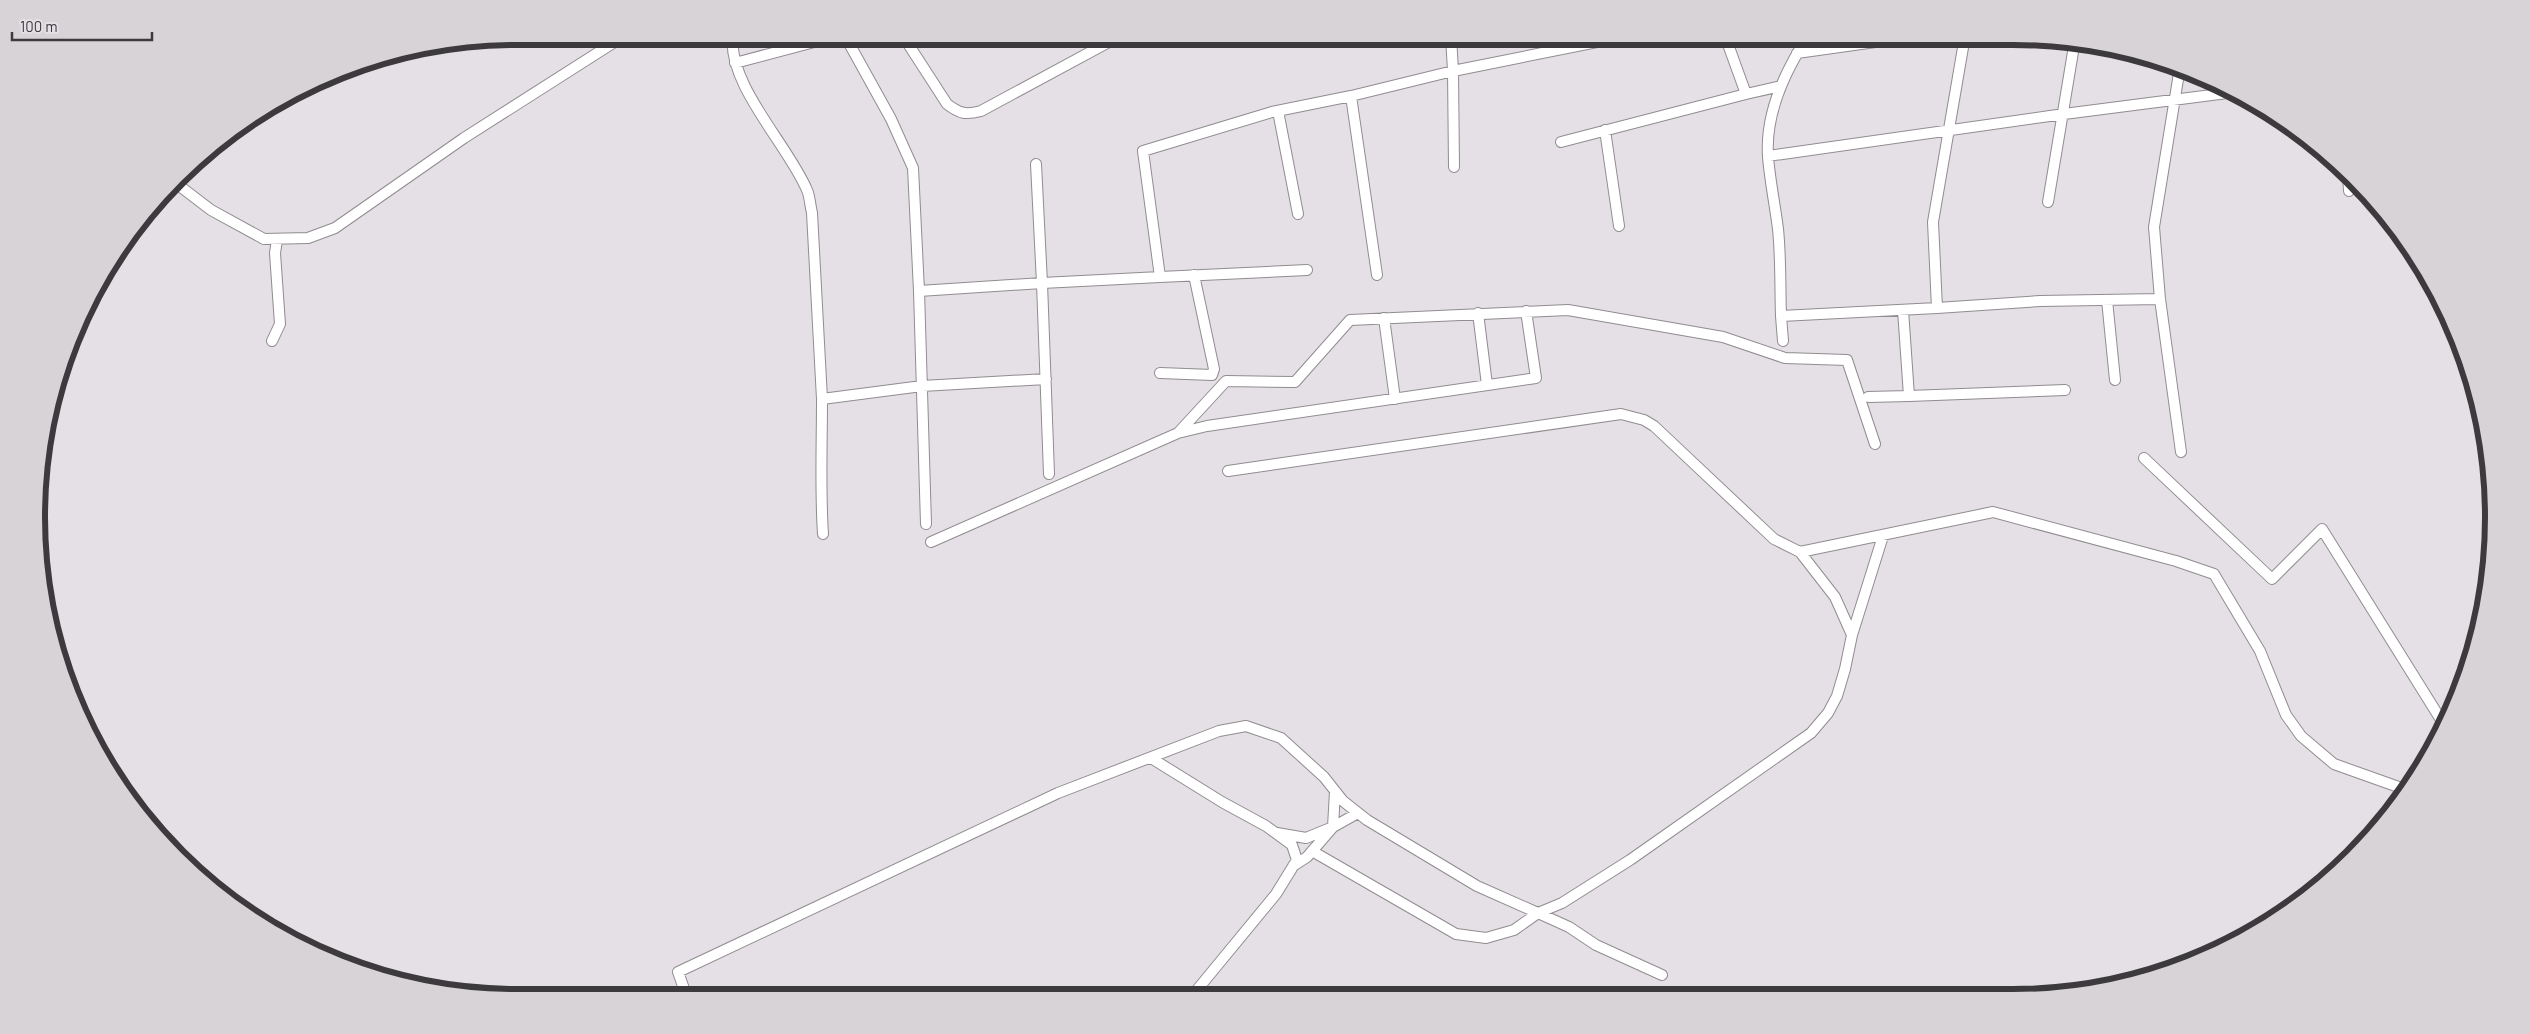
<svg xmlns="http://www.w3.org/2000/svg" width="2530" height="1034" font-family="Barlow,sans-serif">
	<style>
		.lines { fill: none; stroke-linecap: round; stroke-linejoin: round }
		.minor-casing { stroke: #908c90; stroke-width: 12 }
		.minor { stroke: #fff; stroke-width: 10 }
		.rim { fill: none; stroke: #3c3a3c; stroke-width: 6 }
	</style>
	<rect width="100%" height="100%" fill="#e5e0e5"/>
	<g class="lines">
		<g class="minor-casing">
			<path id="minor" d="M733,36C727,84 788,145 807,190C810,197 810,205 812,213L822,399
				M845,36L891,119L913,168L919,291L1042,283L1049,474
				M903,36L947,104C960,114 966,115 981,111L1120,36
				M1451,36L1453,71L1627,36
				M1808,36C1785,71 1765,114 1768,157C1770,181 1775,205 1778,229C1781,258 1780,287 1781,316L1937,308L1933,222L1965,36
				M1797,53L1918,36
				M735,63L837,36
				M2180,67L2154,227L2160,299L2181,452
				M1746,94L1781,86
				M1351,96L1377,275
				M1278,111L1298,214
				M1605,130L1619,226
				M1561,142L1746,94L1725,36
				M1768,156L2064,114L2235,92
				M1036,164L1042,283L1160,277L1143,151L1272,112L1351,96L1453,71L1454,167
				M2348,175L2349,191
				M177,184L211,210L264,239L308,238L335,228L464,138L624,36
				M2048,202L2074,46
				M1160,277L1307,270
				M919,291L926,524
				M2107,300L2115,380
				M1937,308L2040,301L2160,299
				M1903,310L1909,396L2065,390
				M1478,313L1487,385
				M1781,316L1783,341
				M1384,318L1395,399
				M272,341L280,324L275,253L277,240
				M1160,373L1212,375L1214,369L1194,275
				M1868,397L1909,396
				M1178,433L1207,426L1536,378L1526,311
				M2144,458L2272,579L2322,529L2443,723
				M1228,471L1621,414L1644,420L1654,426L1774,539L1800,552
				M823,534C820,489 822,444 822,399L922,386L1046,379
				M931,542L1178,433L1226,381L1295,382L1350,320L1568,310L1723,337L1785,358L1847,360L1875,444
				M1852,635L1883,536
				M1151,758L1222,802L1266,826L1292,845L1297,860L1276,894L1192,996
				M1277,833L1306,838L1333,827L1335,791
				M1312,851L1456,934L1486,938L1514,930L1538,913L1569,927L1596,945L1662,975
				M1293,866L1307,857L1333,827L1358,813
				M687,997L678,972L1058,793L1219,731L1246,726L1281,738L1324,777L1343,801L1367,820L1477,886L1538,913L1562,903L1630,860L1811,733L1828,713L1837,696L1845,669L1852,635L1835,597L1800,552L1993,512L2176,561L2214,574L2260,651L2286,715L2301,736L2334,764L2407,790"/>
		</g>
		<use href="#minor" class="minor"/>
	</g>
	<path d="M0 0H2530V1034H0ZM517 45H2013A472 472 0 0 1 2485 517V517A472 472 0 0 1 2013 989H517A472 472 0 0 1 45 517V517A472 472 0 0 1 517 45Z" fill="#d7d3d7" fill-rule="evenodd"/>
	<path class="rim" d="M517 45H2013A472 472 0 0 1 2485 517V517A472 472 0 0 1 2013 989H517A472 472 0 0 1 45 517V517A472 472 0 0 1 517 45Z"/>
	<path d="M12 32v8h140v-8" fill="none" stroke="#3c3a3c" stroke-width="2.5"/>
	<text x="20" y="32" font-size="15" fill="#3c3a3c" stroke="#e5e0e5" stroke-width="4" paint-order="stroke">100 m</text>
</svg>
